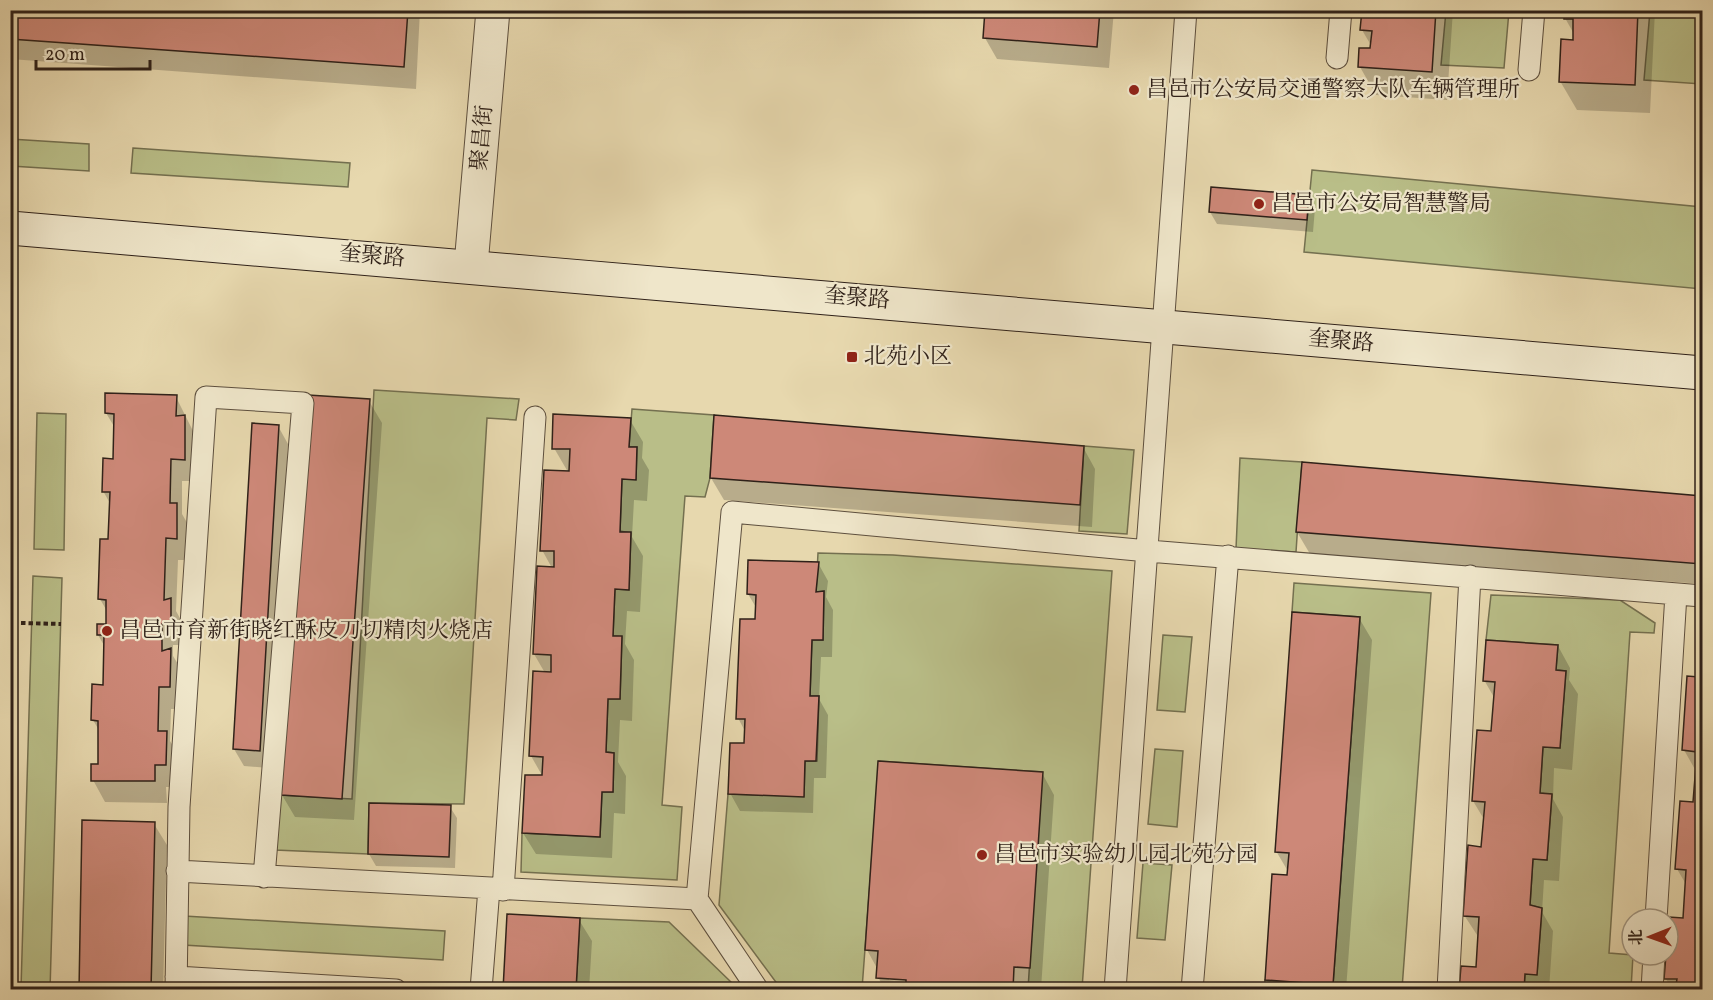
<svg xmlns="http://www.w3.org/2000/svg" width="1713" height="1000" font-family="Vollkorn,'Noto Serif SC',serif">
	<style>
		.green { fill: #b9be88; stroke: #747050; stroke-width: 1.5 }
		.shadow { fill: #0003; fill-rule: evenodd }
		.building { fill: #cd8878; stroke: #2f2119; stroke-width: 1.5 }
		.lines { fill: none; stroke-linecap: round; stroke-linejoin: round }
		.lane-casing { stroke: #5d4f3e; stroke-width: 23 }
		.street-casing { stroke: #5d4f3e; stroke-width: 35 }
		.secondary-casing { stroke: #2f2119; stroke-width: 35 }
		.path { stroke: #2f2119; stroke-width: 4; stroke-dasharray: 4.5 3; stroke-linecap: butt }
		.lane { stroke: #efe6ca; stroke-width: 21 }
		.street { stroke: #efe6ca; stroke-width: 33 }
		.secondary { stroke: #efe6ca; stroke-width: 33 }
		.poi-dot { fill: #8f2418; stroke: #efe6ca; stroke-width: 2 }
		.labels { text-anchor: middle; dominant-baseline: central; stroke-width: 4.5; stroke-linejoin: round; paint-order: stroke }
		.poi-label { font-size: 22px; fill: #2f2119; stroke: #efe6ca; text-anchor: start }
		.street-label { font-size: 22px; fill: #2f2119; stroke: #efe6ca }
	</style>
	<rect width="100%" height="100%" fill="#e7d8ae"/>
	<filter id="stains"><feTurbulence type="fractalNoise" baseFrequency=".00333" numOctaves="4"/><feColorMatrix values="0 0 0 0 .2 0 0 0 0 .09 0 0 0 0 .02 0 0 0 .5 -.17"/></filter>
	<radialGradient id="worn" r=".72"><stop offset=".6" stop-color="#630" stop-opacity="0"/><stop offset="1" stop-color="#630" stop-opacity=".3"/></radialGradient>
	<path class="green" d="M1446,11H1509L1504,68L1441,65Z
		M1650,11H1702V84L1644,80Z
		M10,139L89,144V171L11,166Z
		M133,148L350,163L348,187L131,173Z
		M1312,170L1702,207V289L1304,252Z
		M374,390L519,399L516,420L487,418L464,804L369,803L368,854L275,850L281,795L352,799Z
		M632,409L714,415L710,478L705,497L685,496L662,805L682,807L677,880L521,872L522,833L600,837L602,792H613L614,753L606,752L608,699H620L622,637L613,636L615,589L629,590L631,533L620,531L622,479H636L637,447H629Z
		M37,413L66,414L64,550L34,549Z
		M1084,446L1134,450L1127,534L1079,531Z
		M1240,458L1302,462L1296,552L1236,549Z
		M818,553L893,555L1112,571L1082,989H1028L1042,772L879,761L862,989H781L719,905L728,794L804,796L805,761H817L819,696H810L812,640H823L824,591L816,592Z
		M33,576L62,578L50,990L21,989Z
		M1294,583L1431,593L1402,989L1264,990L1265,980L1333,985L1360,617L1292,612Z
		M1491,595L1620,600L1655,623L1654,633L1630,632L1609,953L1633,955L1631,989H1524L1525,974H1537L1542,908L1530,905L1533,859L1547,860L1552,795L1540,793L1543,747L1560,748L1566,671L1556,670L1558,645L1486,640Z
		M1163,635L1192,637L1185,712L1157,710Z
		M1155,749L1183,751L1177,827L1148,824Z
		M1143,863L1172,865L1165,940L1137,938Z
		M184,916L445,931L443,960L183,945Z
		M580,918L669,922L733,984L727,990L576,989Z"/>
	<path class="shadow" d="M10,10H420L416,89L10,59Z
		M987,10H1114L1109,68L997,59L985,38Z
		M1363,10H1453L1447,100L1376,95L1360,67L1372,47L1362,30Z
		M1566,10H1655L1650,113L1577,110L1560,81L1574,41V34L1565,18Z
		M1308,196L1315,208L1313,232L1217,224L1210,212Z
		M176,397L197,439L196,481H182V514L189,526L188,560H178L176,611L182,622L183,645H173V656L183,672L182,709H171L170,741L178,754V787H166L167,803L105,802L93,780L99,765L100,732L93,720L104,686L105,647L98,635L99,625L108,626V613L100,599L110,541L111,505L103,491L114,460L115,428L106,413Z
		M369,401L382,423L354,820L295,817L282,795Z
		M630,420L643,442L642,458L649,470L647,501L634,500L632,537L643,556L640,612L627,611L625,644L634,660L632,721L620,720L618,762L626,776L625,814L614,813L612,858L536,854L523,833L543,777L531,756L545,673L534,654L552,568L542,550L568,472L554,448Z
		M278,426L288,444L269,768L244,766L234,749Z
		M1083,447L1095,469L1092,527L724,500L711,478Z
		M1304,464L1702,497V584L1310,554L1297,532Z
		M818,563L828,581L826,597L833,610L832,657H821L819,699L828,715L826,778H814L813,813L740,811L730,793L746,745V733L738,718L757,609L748,594Z
		M1359,618L1372,640L1346,990H1272L1266,979L1289,873L1276,851Z
		M1558,646L1570,668L1569,680L1578,694L1572,770L1554,768L1553,799L1563,817L1559,881L1544,880L1542,912L1553,931L1549,990H1461L1477,969L1479,938L1464,915L1483,848L1485,821L1473,801L1493,732L1495,699L1484,680Z
		M1702,656V990H1672L1666,979L1670,918L1685,920L1687,886L1677,869L1695,804L1697,773L1684,750L1701,679Z
		M1042,773L1054,795L1041,989L885,990L878,977V970L867,950ZM889,977L914,979V982L889,980Z
		M450,807L457,818L455,868L376,866L369,854Z
		M154,824L167,845L163,990H80Z
		M579,920L592,941L589,990H505Z"/>
	<path class="building" d="M10,10H408L404,67L10,39Z
		M985,10H1100L1097,47L983,38Z
		M1362,10H1436L1432,72L1358,67L1359,48H1370L1372,31L1360,30Z
		M1564,10H1638L1635,85L1559,82L1561,39L1573,40V19H1564Z
		M1211,187L1309,195L1307,220L1209,212Z
		M105,393L177,395L176,416L185,415V460L171,459L170,503H177V539L166,538L164,600L171,598V624H162V651L171,648L170,687H159L158,731H167L166,765H155V781H91V764H98V721L91,720L92,684L103,685L104,635H97V624H106V600L98,599L100,539H108L110,492H102L103,458L113,459L114,414L105,413Z
		M308,395L370,399L342,799L281,795Z
		M553,414L631,418L629,447H637L636,480L622,479L620,532H631L629,590L615,589L613,636H622L620,699H608L606,752L614,753L613,792H602L600,837L522,833L525,775H542L543,757L529,756L533,671L551,672V655L533,654L537,566L554,567V551H540L544,470L569,471L570,449H552Z
		M714,415L1084,446L1080,505L710,478Z
		M252,423L279,425L260,751L233,749Z
		M1302,462L1702,496V564L1296,532Z
		M748,560L819,562L816,592L824,591L823,640H812L810,696H819L816,761H805L804,797L728,794L730,743H744L745,719H736L740,619H755L756,595L747,594Z
		M1292,612L1360,617L1333,985L1265,980L1272,874L1287,875L1289,853L1275,852Z
		M1486,640L1558,645L1556,670L1566,671L1560,748L1543,747L1540,793L1552,794L1547,860L1533,859L1530,905L1542,908L1537,975L1525,974L1524,990H1459L1461,966L1476,967L1479,917L1463,916L1468,845L1481,847L1485,802L1472,801L1477,730L1491,731L1495,682L1483,681Z
		M1701,654L1702,990H1675L1677,979H1664L1666,955H1668L1669,917L1683,918L1686,870L1675,869L1680,801L1693,802L1697,752L1682,750L1687,676L1699,677Z
		M878,761L1043,772L1030,968L1014,967L1013,990H906V980L876,978L878,951L865,950Z
		M369,803L451,805L449,857L368,854Z
		M82,820L155,822L151,990H79Z
		M507,914L580,918L576,990H503Z"/>
	<g class="lines">
		<g class="lane-casing">
			<path id="lane" d="M1337,58L1341,10
				M1529,70L1534,10
				M177,871L697,899L758,990
				M503,890L535,417
				M697,899L732,512L1148,551L1702,596
				M1656,919L1676,594
				M176,977L396,990
				M176,990L179,807L206,397L303,403L264,877
				M481,990L489,888
				M1115,990L1186,10
				M1192,990L1228,556
				M1448,990L1470,576
				M1652,990L1654,955"/>
		</g>
		<g class="street-casing">
			<path id="street" d="M471,265L493,10"/>
		</g>
		<g class="secondary-casing">
			<path id="secondary" d="M10,228L1702,373"/>
		</g>
		<path class="path" d="M21,623L61,624"/>
		<use href="#lane" class="lane"/>
		<use href="#street" class="street"/>
		<use href="#secondary" class="secondary"/>
	</g>
	<g class="poi-dot">
		<circle cx="1134" cy="90" r="6"/>
		<circle cx="1259" cy="204" r="6"/>
		<rect x="846" y="351" width="12" height="12" rx="3"/>
		<circle cx="107" cy="631" r="6"/>
		<circle cx="982" cy="855" r="6"/>
	</g>
	<g class="labels">
		<g class="poi-label">
			<text x="1146" y="90">昌邑市公安局交通警察大队车辆管理所</text>
			<text x="1271" y="204">昌邑市公安局智慧警局</text>
			<text x="864" y="357">北苑小区</text>
			<text x="119" y="631">昌邑市育新街晓红酥皮刀切精肉火烧店</text>
			<text x="994" y="855">昌邑市实验幼儿园北苑分园</text>
		</g>
		<g class="street-label">
			<text transform="translate(483 138) rotate(-85)">聚昌街</text>
			<text transform="translate(372 257) rotate(5)">奎聚路</text>
			<text transform="translate(857 299) rotate(5)">奎聚路</text>
			<text transform="translate(1341 342) rotate(5)">奎聚路</text>
		</g>
	</g>
	<rect width="1713" height="1000" fill="none" stroke="#e7d8ae" stroke-width="36"/>
	<rect x="12" y="12" width="1689" height="976" fill="none" stroke="#2f2119" stroke-width="3"/>
	<rect x="18" y="18" width="1677" height="964" fill="none" stroke="#2f2119" stroke-width="1.5"/>
	<g transform="translate(1650 937) rotate(269)"><circle r="28" fill="#efe6ca" stroke="#a29783" stroke-width="1.5"/>
	<path d="M0-4.5L10 22L0 15L-10 22Z" fill="#8f2418"/>
	<text y="-9" font-size="16" font-weight="bold" text-anchor="middle" fill="#2f2119">北</text>
	</g>
	<path d="M36 60v9h114v-9" fill="none" stroke="#2f2119" stroke-width="3"/>
	<text x="45" y="60" font-size="18" fill="#2f2119" stroke="#efe6ca" stroke-width="4.5" paint-order="stroke">20 m</text>
	<rect width="100%" height="100%" filter="url(#stains)"/>
	<rect width="100%" height="100%" fill="url(#worn)"/>
</svg>
